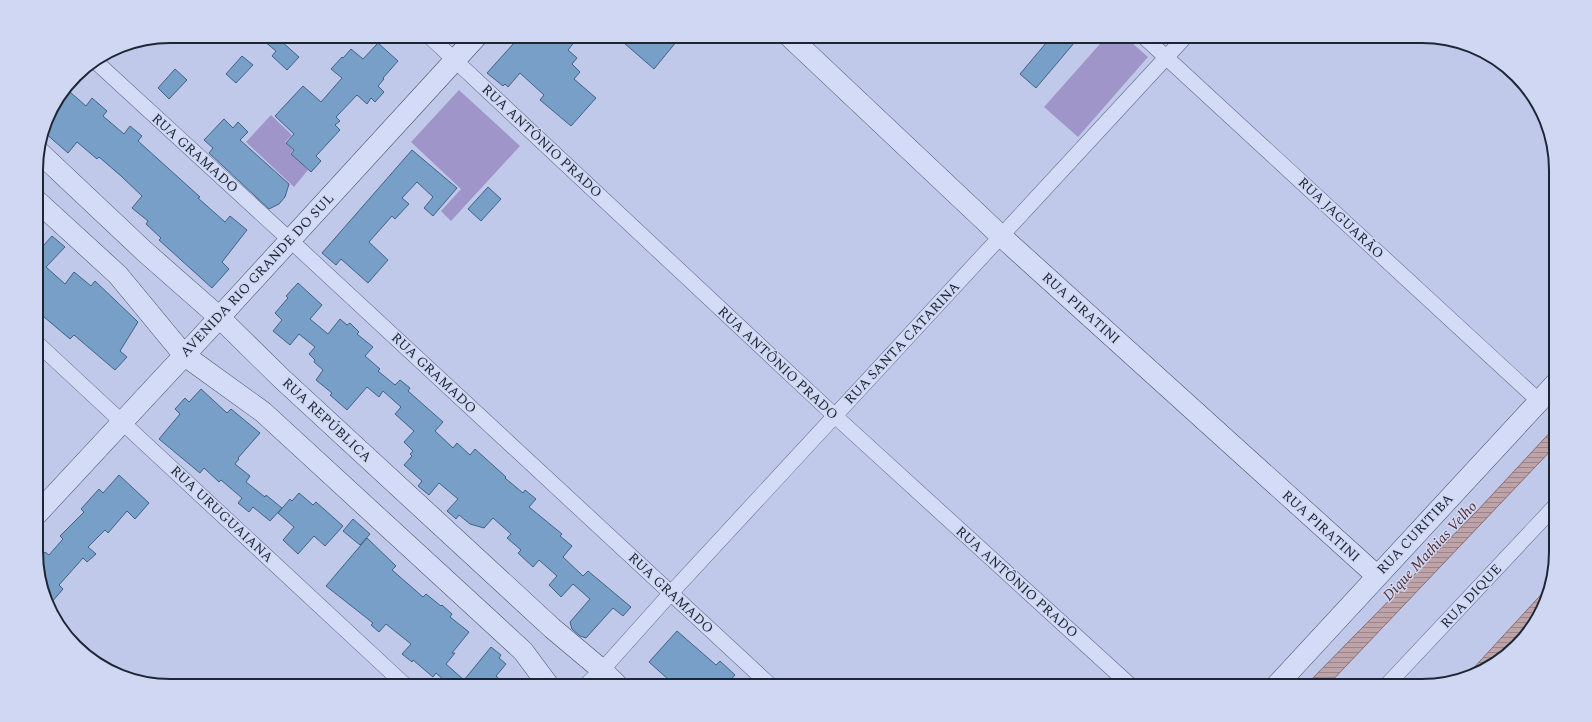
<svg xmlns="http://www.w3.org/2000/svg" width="1592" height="722" font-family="Spectral,serif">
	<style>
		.green { fill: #a095c9 }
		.water { fill: url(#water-rules); stroke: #8b6b70 }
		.building { fill: #789fc8; stroke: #406282 }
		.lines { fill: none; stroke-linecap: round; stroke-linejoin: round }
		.street-casing { stroke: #596984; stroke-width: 16 }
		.secondary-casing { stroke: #3d4d66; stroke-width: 22 }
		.street { stroke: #d3dbf7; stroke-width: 15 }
		.secondary { stroke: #d3dbf7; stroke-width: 21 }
		.labels { text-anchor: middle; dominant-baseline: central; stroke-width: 3; stroke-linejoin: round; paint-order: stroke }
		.street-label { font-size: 14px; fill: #1d2734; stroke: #d0d7f3 }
		.water-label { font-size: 15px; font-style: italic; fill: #532e2d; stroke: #d0d7f3 }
		.rim { fill: none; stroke: #1d2734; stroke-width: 2 }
	</style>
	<defs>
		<pattern id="water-rules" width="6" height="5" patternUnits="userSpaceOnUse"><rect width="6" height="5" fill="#bea3a9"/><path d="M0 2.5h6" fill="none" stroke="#9a858a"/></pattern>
	</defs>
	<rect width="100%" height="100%" fill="#c1c9eb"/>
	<path class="green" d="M1107,36H1124L1148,57L1078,137L1044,107Z
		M459,90L520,146L451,221L441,211L461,189L411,142Z
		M271,115L292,135L285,142L293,150L290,153L308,170L294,187L246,142Z"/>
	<path class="water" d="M1556,426V445L1327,686H1305L1478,510Z
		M1549,586L1546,603L1528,634L1497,663L1469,673Z"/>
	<path class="building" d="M258,36H286L281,41L299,57L287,70L272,56L276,51Z
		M521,36H579L568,50L577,58L572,64L580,72L574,79L596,98L571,126L540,100L544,95L520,73L508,87L505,84L503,86L487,73L514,43L515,44Z
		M616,36H681L654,69Z
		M1052,36H1080L1036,88L1020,74Z
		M378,43L398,61L383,78L384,79L378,86L384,92L375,102L371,98L367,104L357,95L336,117L340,121L335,125L340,130L316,156L321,161L311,172L291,154L294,150L286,143L294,134L275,116L303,86L321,102L342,78L331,69L342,57L343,58L351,49L363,59Z
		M242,56L253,65L236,83L226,74Z
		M175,69L187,80L169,99L158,88Z
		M70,92L86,106L92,98L107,111L103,116L124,134L130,126L142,136L138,141L200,197L198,198L225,222L230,216L247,230L222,262L229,269L212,288L159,240L161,238L146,224L148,221L132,208L142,196L121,176L99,157L97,159L77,142L68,153L44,132L48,117Z
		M224,119L233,128L238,122L248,132L240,140L289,184L285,197L279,204L269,209L209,153L213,148L204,140Z
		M412,150L457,188L433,216L424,208L433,197L417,182L402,198L409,204L395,219L392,216L369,242L388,260L368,283L341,259L336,265L322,253Z
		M488,187L501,199L481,221L468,209Z
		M52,236L65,247L46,267L65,284L74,272L91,286L95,281L138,322L120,351L127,357L115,370L74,335L70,339L37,311L36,241L43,246Z
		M298,283L322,305L310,319L328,334L340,319L347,325L350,323L359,332L357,334L373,347L365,356L380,369L378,371L395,385L400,380L410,388L408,391L443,422L435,431L453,448L457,443L470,455L475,449L506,477L505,478L523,493L525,490L536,499L529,507L562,534L560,536L572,546L563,557L583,576L588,571L631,607L623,616L613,608L586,638L580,636L572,629L570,622L590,599L573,584L561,597L549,585L557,576L539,560L533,567L518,553L521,550L507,538L511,534L493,518L484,528L470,524L459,515L456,519L447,511L458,499L439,483L429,495L418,486L422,481L404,465L412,456L410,454L413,451L404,442L414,431L395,414L401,407L383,391L379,397L367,387L347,410L330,395L332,393L316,380L323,370L314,362L315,360L309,354L315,347L299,334L290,345L273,331L282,320L275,313L288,298L286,296Z
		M201,389L227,413L231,409L260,433L238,458L239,459L235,464L250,476L246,482L265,497L266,495L282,508L270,521L253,507L249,512L238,503L242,498L221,480L219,482L204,468L200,473L159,439L180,414L175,409L185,398L189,402Z
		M119,475L149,503L135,519L127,511L108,533L105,530L88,547L96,554L87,562L83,558L59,585L63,589L51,603L37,570V561L45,552L49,555L63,539L60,536L84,512L81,509L99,489L103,493Z
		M299,493L313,505L316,502L343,526L325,546L314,536L298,554L283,540L294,527L278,513L290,499L292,501Z
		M353,519L370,534L360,545L343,531Z
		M367,538L396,566L392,570L423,597L426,594L441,606L442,605L452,614L450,617L469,632L452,653H455L446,664L464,680L491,647L501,655L499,658L506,664L496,676L507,686H451L436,673L433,677L413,660L412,662L402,654L411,644L386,624L379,632L371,625L373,623L326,586Z
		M677,631L716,665L720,661L735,675L725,686H663L669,680L649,662Z"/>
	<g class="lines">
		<g class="street-casing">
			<path id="street" d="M429,36L835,416L1131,686
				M1143,36L1539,401
				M95,61L290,240L771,686
				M37,343L406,686
				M585,686L602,670L671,593L1186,36
				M1386,686L1556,505"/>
		</g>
		<g class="secondary-casing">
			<path id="secondary" d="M789,36L1001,236L1377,576
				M39,152L144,251L219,317L281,378L552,628L602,670L618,686
				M36,200L118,275L184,355L263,412L523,651L549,686
				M37,514L205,333L477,36
				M1276,686L1556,383"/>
		</g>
		<use href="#street" class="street"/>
		<use href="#secondary" class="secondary"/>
	</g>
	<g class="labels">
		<g class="street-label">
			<text transform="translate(542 141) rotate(43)">RUA ANTÔNIO PRADO</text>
			<text transform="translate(195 153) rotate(42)">RUA GRAMADO</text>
			<text transform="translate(1341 218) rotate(43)">RUA JAGUARÃO</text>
			<text transform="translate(257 275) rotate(-47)">AVENIDA RIO GRANDE DO SUL</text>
			<text transform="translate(1081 308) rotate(42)">RUA PIRATINI</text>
			<text transform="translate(902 343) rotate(-47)">RUA SANTA CATARINA</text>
			<text transform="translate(778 363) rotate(43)">RUA ANTÔNIO PRADO</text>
			<text transform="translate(434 373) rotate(43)">RUA GRAMADO</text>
			<text transform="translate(327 420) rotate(43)">RUA REPÚBLICA</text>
			<text transform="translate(222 514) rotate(43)">RUA URUGUAIANA</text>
			<text transform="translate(1321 526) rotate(42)">RUA PIRATINI</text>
			<text transform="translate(1415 534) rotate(-47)">RUA CURITIBA</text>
			<text transform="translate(1017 582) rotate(42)">RUA ANTÔNIO PRADO</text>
			<text transform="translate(671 593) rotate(43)">RUA GRAMADO</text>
			<text transform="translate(1471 596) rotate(-47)">RUA DIQUE</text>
		</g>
		<g class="water-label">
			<text transform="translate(1430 551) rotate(-47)">Dique Mathias Velho</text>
		</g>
	</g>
	<path d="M0 0H1592V722H0ZM170 43H1422A127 127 0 0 1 1549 170V552A127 127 0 0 1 1422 679H170A127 127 0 0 1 43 552V170A127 127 0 0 1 170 43Z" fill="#d0d7f3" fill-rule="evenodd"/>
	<path class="rim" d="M170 43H1422A127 127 0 0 1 1549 170V552A127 127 0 0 1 1422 679H170A127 127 0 0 1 43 552V170A127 127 0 0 1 170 43Z"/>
</svg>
